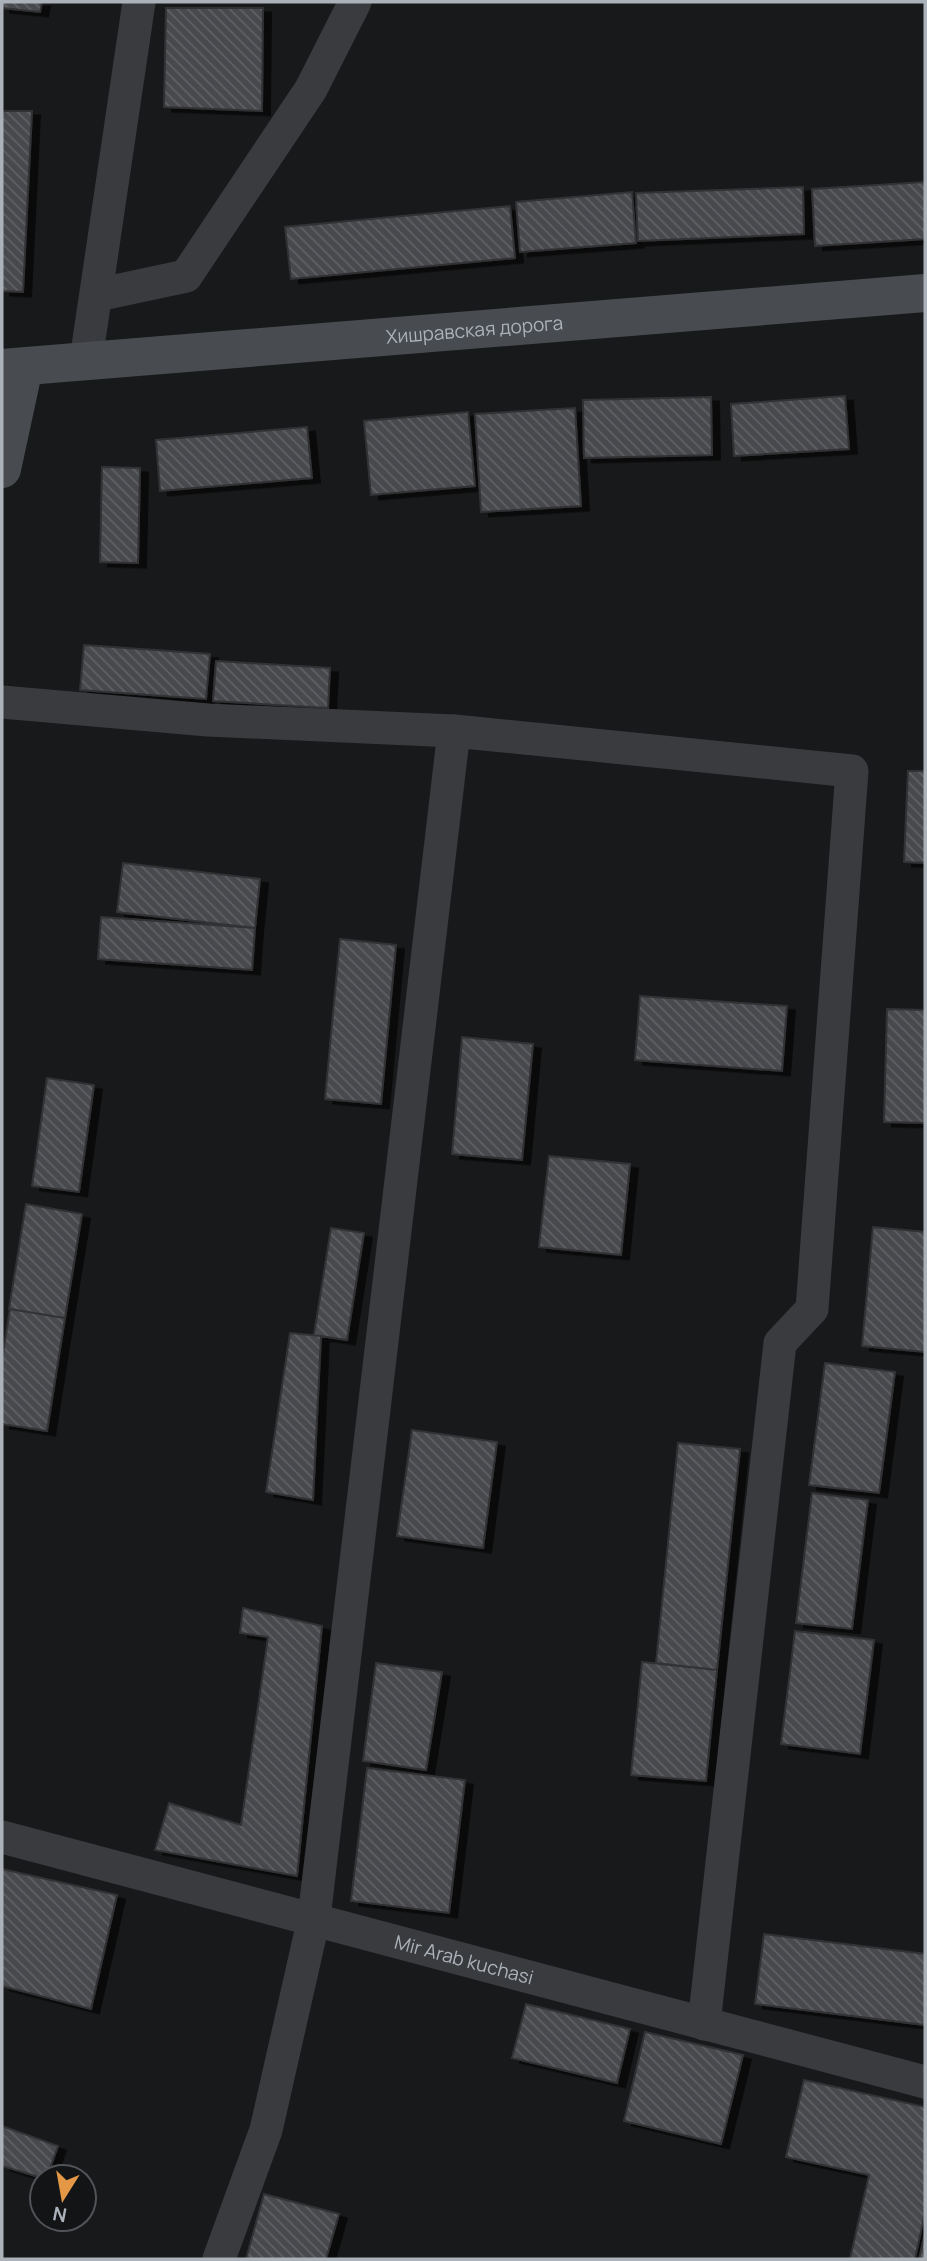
<svg xmlns="http://www.w3.org/2000/svg" width="927" height="2261" font-family="Manrope,sans-serif">
	<style>
		.building { fill: url(#building-back-hatch); stroke: #333336; stroke-width: 2; filter: url(#shadow) }
		.lines { fill: none; stroke-linecap: round; stroke-linejoin: round }
		.street { stroke: #3a3b3f; stroke-width: 33 }
		.secondary { stroke: #484b4f; stroke-width: 38 }
		.labels { text-anchor: middle; dominant-baseline: central; stroke-width: 5; stroke-linejoin: round; paint-order: stroke }
		.street-label { font-size: 19px; fill: #acb2b9; stroke: #131415 }
	</style>
	<defs>
		<pattern id="building-back-hatch" width="6" height="6" patternUnits="userSpaceOnUse" patternTransform="scale(1.75)"><rect width="6" height="6" fill="#47494d"/><path d="M-1 5l2 2M0 0l6 6M5-1l2 2" fill="none" stroke="#5f6165"/></pattern>
		<filter id="shadow"><feDropShadow dx="8" dy="4.5" stdDeviation="0" flood-color="#0009"/></filter>
	</defs>
	<rect width="100%" height="100%" fill="#18191a"/>
	<path class="building" d="M2,2H42L40,12L2,8Z
		M166,8H263L262,111L164,107Z
		M2,111H32L23,292L2,291Z
		M925,182V239L815,246L812,189Z
		M803,187L804,234L638,241L636,193Z
		M632,192L636,243L520,252L516,202Z
		M510,206L515,258L291,279L285,227Z
		M845,396L849,449L734,456L731,404Z
		M711,397L712,455L584,458L583,400Z
		M575,408L581,506L481,512L475,414Z
		M468,412L475,486L371,495L364,421Z
		M307,427L312,478L160,491L156,440Z
		M102,467L140,468L138,563L100,562Z
		M84,645L210,654L206,699L80,690Z
		M216,661L330,668L328,708L213,701Z
		M908,771H925V863L904,862Z
		M123,863L260,879L255,928L117,912Z
		M101,917L255,928L252,970L98,959Z
		M340,939L396,945L381,1104L325,1099Z
		M640,996L787,1006L782,1071L635,1060Z
		M887,1009L925,1010V1123L884,1122Z
		M462,1037L533,1044L522,1160L452,1154Z
		M47,1078L94,1085L79,1192L32,1186Z
		M549,1156L630,1164L621,1255L539,1247Z
		M26,1204L82,1214L65,1318L9,1309Z
		M873,1227L925,1232V1352L862,1346Z
		M331,1228L364,1233L347,1340L314,1335Z
		M10,1309L65,1318L47,1431L2,1424V1360Z
		M290,1333L321,1336L313,1500L266,1492Z
		M825,1363L895,1372L879,1493L809,1485Z
		M412,1430L497,1442L483,1548L397,1536Z
		M678,1443L740,1449L717,1670L656,1663Z
		M812,1493L868,1500L852,1629L796,1623Z
		M243,1608L322,1626L297,1876L155,1850L169,1803L241,1825L268,1637L240,1633Z
		M795,1631L874,1640L860,1754L781,1744Z
		M642,1662L717,1670L706,1781L631,1775Z
		M376,1663L442,1672L426,1770L363,1761Z
		M367,1768L465,1780L449,1913L351,1901Z
		M2,1869L117,1895L91,2009L2,1986Z
		M764,1934L925,1954V2025L755,2004Z
		M526,2004L630,2029L617,2083L512,2058Z
		M645,2032L743,2055L721,2144L624,2121Z
		M804,2080L925,2107V2212L915,2259H850L869,2175L786,2157Z
		M2,2126L58,2146L47,2177L42,2178L2,2166Z
		M264,2194L339,2214L326,2259H246Z
		M925,2233V2259H919Z"/>
	<g class="lines">
		<g class="street">
			<path d="M97,295L186,276L311,89L355,2"/>
			<path d="M86,360L139,2"/>
			<path d="M2,702L208,720L454,731L314,1918L266,2130L219,2259"/>
			<path d="M454,731L852,771L812,1309L780,1343L704,2024"/>
			<path id="s1" d="M2,1837L925,2082"/>
		</g>
		<g class="secondary">
			<path id="s2" d="M2,368L925,293"/>
			<path d="M2,469L24,367"/>
		</g>
	</g>
	<g class="labels">
		<g class="street-label">
			<text stroke="none"><textPath href="#s2" startOffset="474">Хишравская дорога</textPath></text>
			<text stroke="none"><textPath href="#s1" startOffset="478">Mir Arab kuchasi</textPath></text>
		</g>
	</g>
	<rect width="927" height="2261" fill="none" stroke="#acb2b9" stroke-width="7"/>
	<g transform="translate(63 2198) rotate(191)"><circle r="33" fill="#131415" stroke="#505357" stroke-width="2"/>
	<path d="M0-5L12 26L0 18L-12 26Z" fill="#e49846"/>
	<text y="-10" font-size="19" font-weight="bold" text-anchor="middle" fill="#acb2b9">N</text>
	</g>
</svg>
